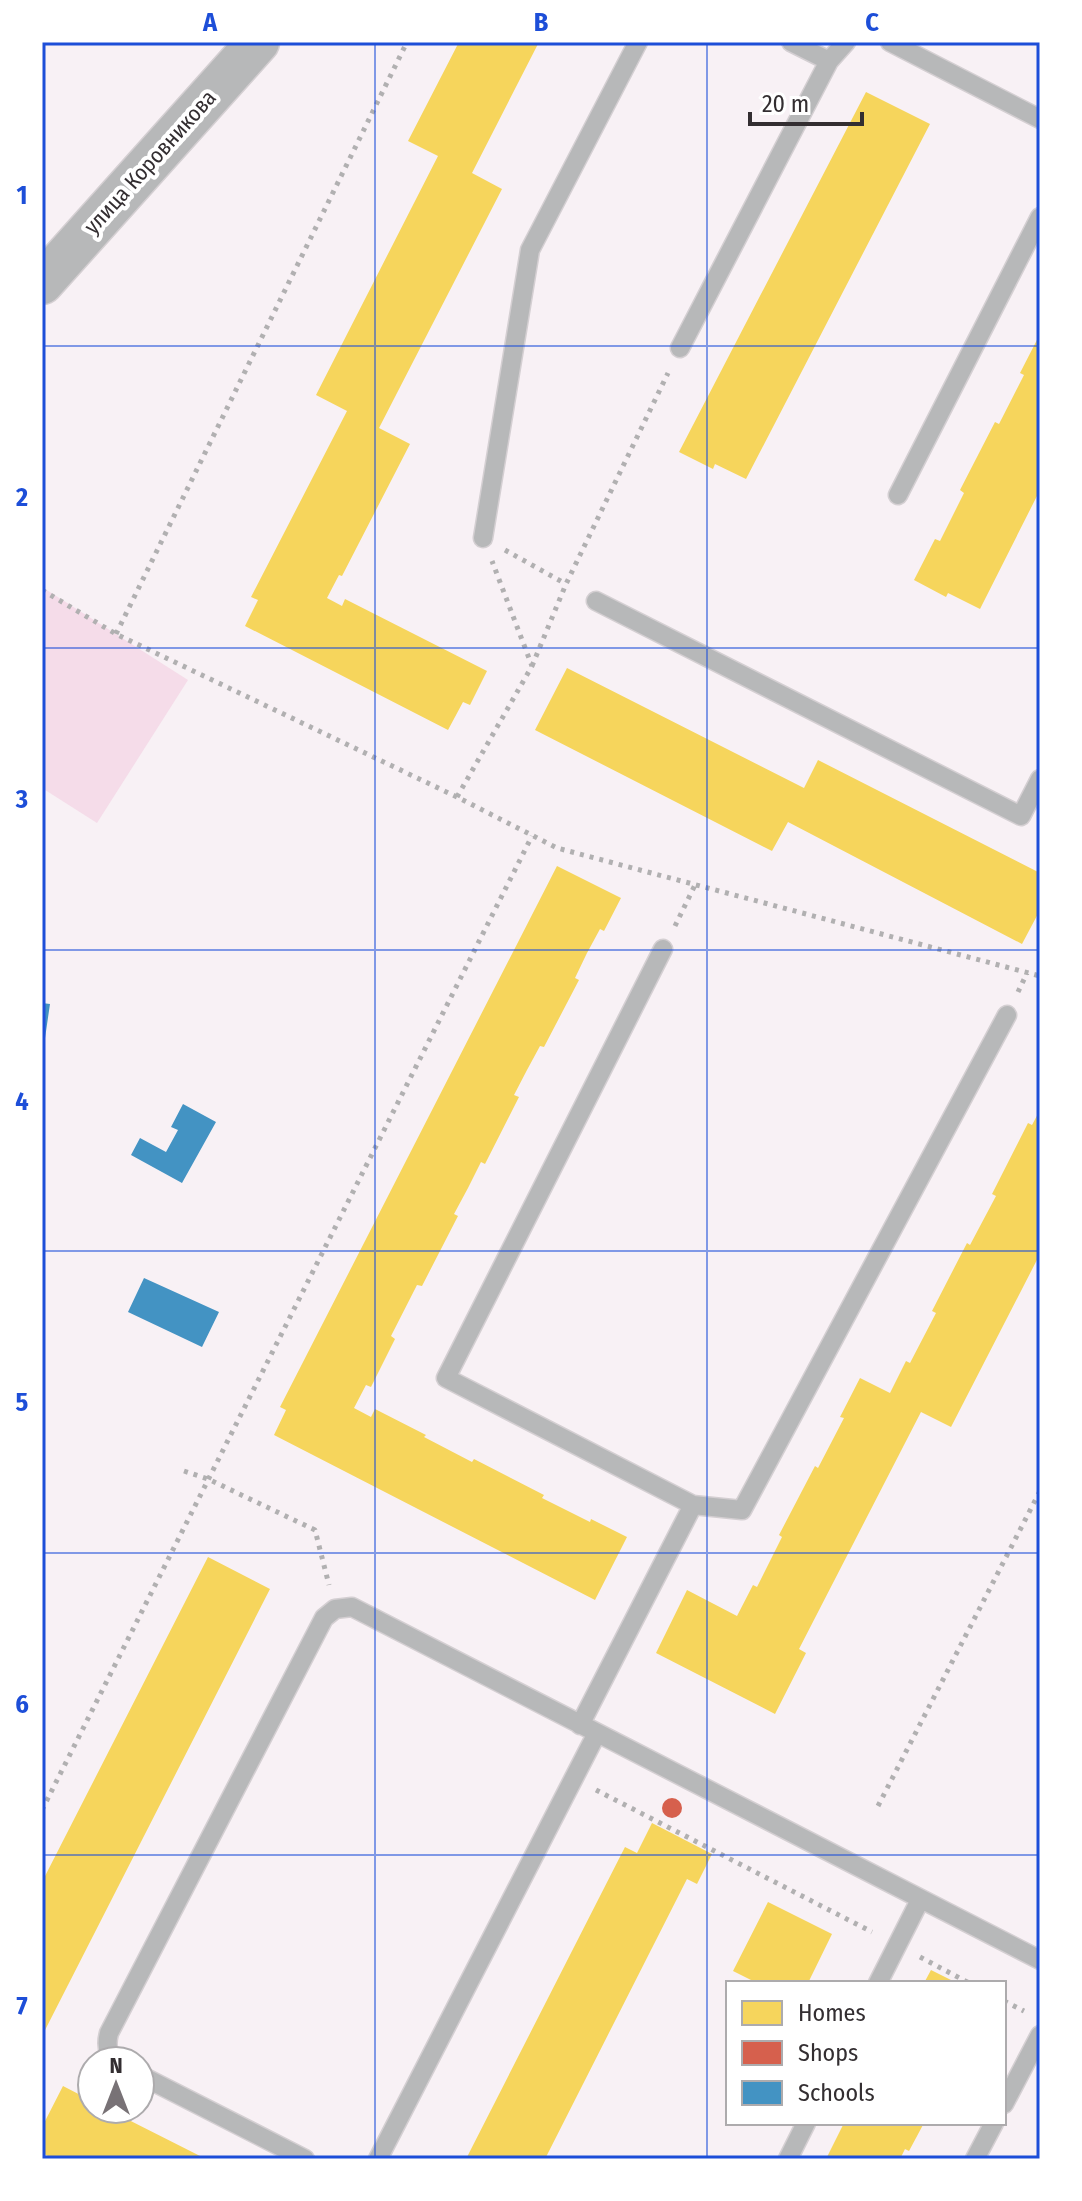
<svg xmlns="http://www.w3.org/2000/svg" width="1082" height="2201" font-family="'Fira Sans Condensed',sans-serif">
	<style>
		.green { fill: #f5dce9 }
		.homes { fill: #f6d55c }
		.shops { fill: #d6604d }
		.schools { fill: #4393c3 }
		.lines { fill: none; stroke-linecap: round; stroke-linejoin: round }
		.service-casing { stroke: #d4cfd2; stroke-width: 21 }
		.tertiary-casing { stroke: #d4cfd2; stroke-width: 45 }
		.path { stroke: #b1b0b1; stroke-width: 5; stroke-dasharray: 4 6; stroke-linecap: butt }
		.service { stroke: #b7b8b9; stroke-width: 18 }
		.tertiary { stroke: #b7b8b9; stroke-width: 42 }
		.grid { fill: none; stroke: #1d4ed8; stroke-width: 2; stroke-opacity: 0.55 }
		.labels { text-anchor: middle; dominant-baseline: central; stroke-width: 8; stroke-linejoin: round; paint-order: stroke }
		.street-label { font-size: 22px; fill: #332e31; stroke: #fff }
		.neatline { fill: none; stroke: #1d4ed8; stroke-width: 3 }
		.grid-label { font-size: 26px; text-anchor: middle; font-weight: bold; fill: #1d4ed8 }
	</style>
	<rect width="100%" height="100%" fill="#f8f1f5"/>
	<path class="green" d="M42,587L188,680L97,823L42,788Z"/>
	<path class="homes" d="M459,42H539L472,173L502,189L379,428L410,444L342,576L339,575L327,598L342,606L345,599L487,671L470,705L463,702L448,730L245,626L258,600L251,597L347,411L316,395L438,156L408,141Z
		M866,92L930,124L746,479L715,464L713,469L679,452Z
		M1040,334V490L980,609L948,593L946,597L914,580L935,539L940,541L964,493L960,490L995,422L999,424L1024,375L1020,373Z
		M567,668L804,788L818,760L1040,873V910L1022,944L788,822L772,851L535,730Z
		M557,866L621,898L604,931L600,929L587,953L575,978L579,980L544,1047L540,1046L527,1070L514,1095L519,1097L485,1164L481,1162L468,1188L454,1214L458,1216L422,1286L417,1285L391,1336L395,1339L371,1387L366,1385L354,1408L371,1417L375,1409L426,1435L424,1437L472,1462L474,1459L544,1495L542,1498L590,1522L591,1519L627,1537L595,1600L274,1435L286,1410L280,1407Z
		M1040,1110V1254L951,1427L921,1412L799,1649L806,1653L775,1714L656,1653L687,1590L737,1616L753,1585L757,1587L782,1537L779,1535L815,1466L818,1468L844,1418L840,1417L860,1378L890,1393L906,1361L910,1363L936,1313L932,1311L967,1243L970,1245L996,1196L992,1194L1028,1123L1032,1125Z
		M208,1557L270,1589L42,2036V1882Z
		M652,1823L712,1854L697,1884L687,1879L545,2159H466L625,1847L637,1853Z
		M768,1902L832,1934L808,1983H757L733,1971Z
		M931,1970L957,1983H924Z
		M63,2086L92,2101V2109H107L206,2159H54L42,2153V2127Z
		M844,2123H924L909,2151L905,2149L900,2159H826Z"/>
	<path class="shops" d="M662 1808a10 10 0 1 1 20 0a10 10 0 1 1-20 0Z"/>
	<path class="schools" d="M42,1003L50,1004L44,1045H42Z
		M183,1104L216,1122L182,1183L131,1155L140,1138L166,1152L178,1130L171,1127Z
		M144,1278L219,1312L202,1347L128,1312Z"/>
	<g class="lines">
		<g class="service-casing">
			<path id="service" d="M791,42L829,61
				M890,42L1040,119
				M680,348L829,61L846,42
				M898,495L1040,217
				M483,538L530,250L638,42
				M596,601L1021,816L1040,779
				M693,1505L742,1510L1007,1015
				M580,1725L693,1505L446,1378L663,949
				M878,1983L920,1900
				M115,2061C107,2053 106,2044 109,2033L324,1618L335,1609L352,1607L1040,1960
				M140,2075L305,2159
				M1004,2104L1040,2035
				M378,2159L597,1733
				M788,2159L806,2123
				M975,2159L994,2123"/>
		</g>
		<g class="tertiary-casing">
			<path id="tertiary" d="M42,283L258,42"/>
		</g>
		<path class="path" d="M505,550L566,584
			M42,590L116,634L457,797L557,848L1040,976
			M116,634L407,42
			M532,666L566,584L668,373
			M457,797L532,666L492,561
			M675,926L695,885
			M1018,992L1027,973
			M184,1471L208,1479L315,1530L329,1585
			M596,1790L872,1932
			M878,1806L1040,1491
			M42,1810L532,836
			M920,1957L969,1983
			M1004,2001L1024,2011"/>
		<use href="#service" class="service"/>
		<use href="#tertiary" class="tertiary"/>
	</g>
	<path class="grid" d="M375,42V2159M707,42V2159M42,346H1040M42,648H1040M42,950H1040M42,1251H1040M42,1553H1040M42,1855H1040"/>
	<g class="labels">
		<g class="street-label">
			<text transform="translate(150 162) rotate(-48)">улица Коровникова</text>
		</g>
	</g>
	<rect width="1082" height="2201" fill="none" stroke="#ffffff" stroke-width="88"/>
	<rect x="726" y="1981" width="280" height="144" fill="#ffffff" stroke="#adabad" stroke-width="2"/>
	<rect x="742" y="2001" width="40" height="24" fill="#f6d55c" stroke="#adabad" stroke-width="2"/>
	<text x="798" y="2021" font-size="24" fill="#332e31">Homes</text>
	<rect x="742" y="2041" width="40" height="24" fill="#d6604d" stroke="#adabad" stroke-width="2"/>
	<text x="798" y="2061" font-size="24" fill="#332e31">Shops</text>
	<rect x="742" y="2081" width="40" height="24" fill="#4393c3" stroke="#adabad" stroke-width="2"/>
	<text x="798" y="2101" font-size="24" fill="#332e31">Schools</text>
	<g transform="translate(116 2085)"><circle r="38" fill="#ffffff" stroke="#adabad" stroke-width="2"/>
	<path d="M0-6L14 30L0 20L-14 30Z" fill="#787276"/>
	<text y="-12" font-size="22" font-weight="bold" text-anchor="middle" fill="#332e31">N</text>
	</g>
	<path d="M750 112v12h112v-12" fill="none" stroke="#332e31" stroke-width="4"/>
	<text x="762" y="112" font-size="24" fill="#332e31" stroke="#ffffff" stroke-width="6" paint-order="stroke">20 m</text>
	<rect x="44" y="44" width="994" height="2113" class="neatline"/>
	<g class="grid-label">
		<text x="210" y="31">A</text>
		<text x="541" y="31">B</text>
		<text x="872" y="31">C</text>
		<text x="22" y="204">1</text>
		<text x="22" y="506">2</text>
		<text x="22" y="808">3</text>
		<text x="22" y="1110">4</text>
		<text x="22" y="1411">5</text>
		<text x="22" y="1713">6</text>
		<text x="22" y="2015">7</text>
	</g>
</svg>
